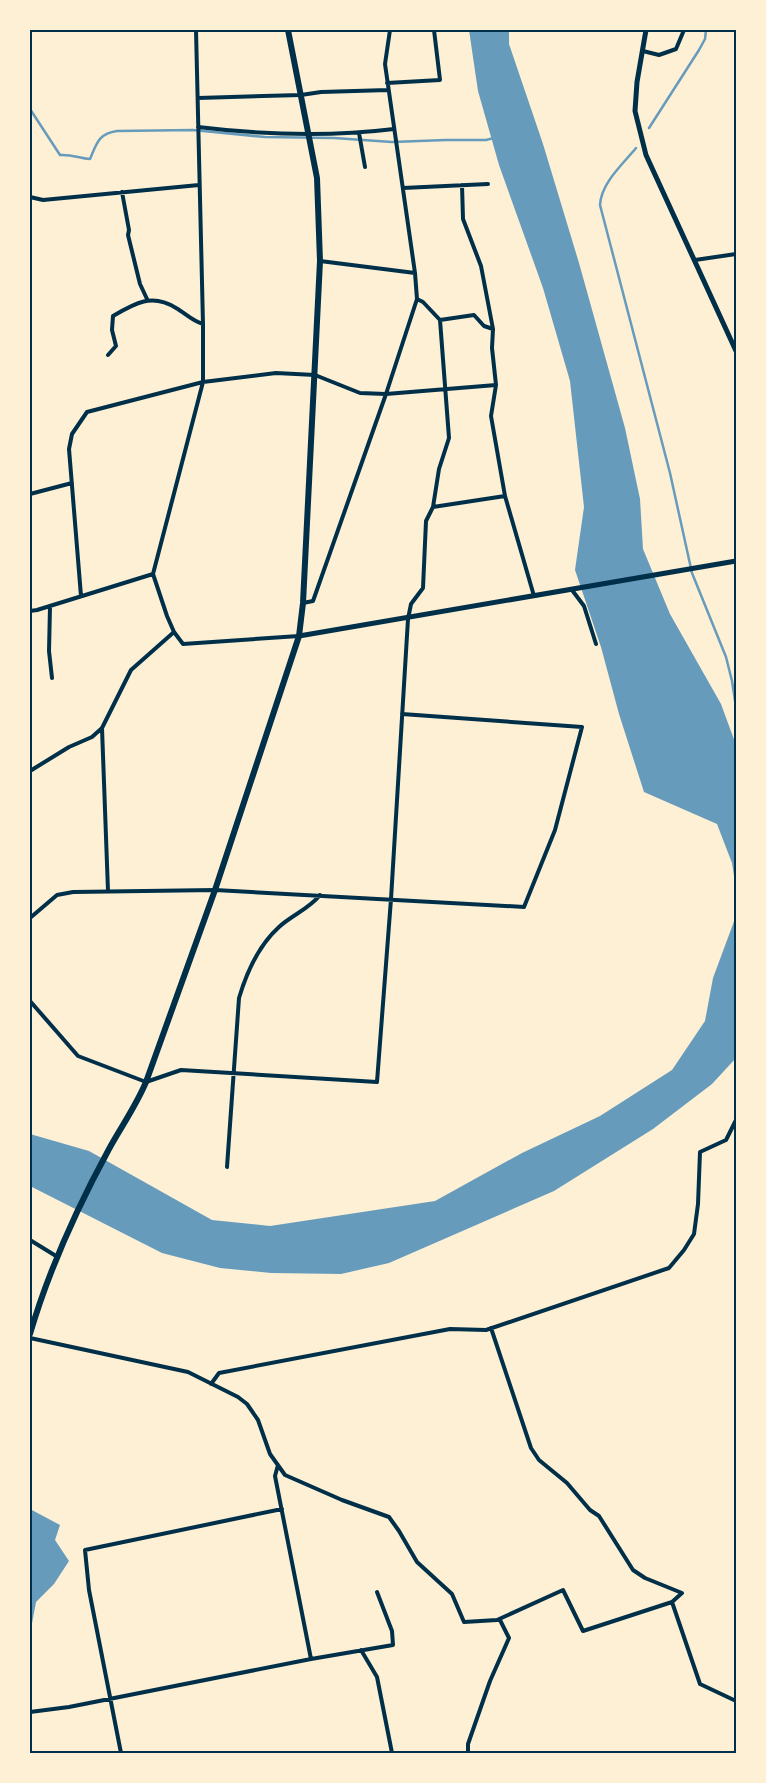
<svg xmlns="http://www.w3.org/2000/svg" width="766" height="1783" font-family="'Varela Round',sans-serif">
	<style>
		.water { fill: #669bbc }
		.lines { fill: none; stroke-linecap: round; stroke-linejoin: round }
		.stream { stroke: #669bbc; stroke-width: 2.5 }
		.minor { stroke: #003049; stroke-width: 4 }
		.tertiary { stroke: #003049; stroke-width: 5 }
		.primary { stroke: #003049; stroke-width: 6 }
		.neatline { fill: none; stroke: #003049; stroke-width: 2 }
	</style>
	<rect width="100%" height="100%" fill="#fdf0d5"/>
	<path class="water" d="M469,30H509V44L543,144L579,263L625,428L640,499L643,549L670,614L721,704L736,745V889L732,863L717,824L644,792L619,714L601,647L575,570L584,507L570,381L543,288L499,165L478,91Z
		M736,916V1058L712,1084L653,1129L554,1191L389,1263L341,1274L271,1273L220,1268L162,1253L30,1186V1134L89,1151L212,1220L270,1226L435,1201L522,1153L600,1116L672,1070L705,1021L713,978Z
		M30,1509L60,1525L55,1540L69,1561L54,1584L36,1602L30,1634Z"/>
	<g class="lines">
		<path class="stream" d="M30,109L60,155C71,154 79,158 90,159C97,143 98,134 117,131L193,130L265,137L334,138L392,142L446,140H486L494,138
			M649,128L699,50L705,39L706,30
			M636,148C623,164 601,183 600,205L670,473L692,573L726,657L732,681L736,707"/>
		<path class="minor" d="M196,30L203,324V382L153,574L167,616L174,632L183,644L299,636
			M643,51L659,55L676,49L684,30
			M387,83L440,80L434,30
			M198,98L301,95L321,92L388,90
			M198,127C264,135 329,137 394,129
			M359,133L365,167
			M462,185L463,219L481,266L493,329L492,348L496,385L491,416L505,496L534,596
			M403,188L488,184
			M122,192L129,230L128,235L140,284L147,299
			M30,197L43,200L199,185
			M695,260L736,254
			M320,261L415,273
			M440,320L474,315L484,326L493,329
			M108,355L116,346L112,330L113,316C135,303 152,293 176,308C185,313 192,321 203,324
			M30,494L72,483
			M433,507L505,496
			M572,590L584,606L596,644
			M81,596L69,449L72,434L87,412L203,382L276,373L315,375L360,393L386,394L496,385
			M303,603L313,601L386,394L417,299L415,273L385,64L390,30
			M50,607L49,651L52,678
			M30,611L37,610L153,574
			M102,728L108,891
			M30,771L69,747L92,737L102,728L131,670L174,632
			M30,918L57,895L73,892L215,890L524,907L555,830L582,727L402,714
			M30,1001L78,1056L146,1082L181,1070L377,1082L391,899L408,619L411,604L423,588L426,521L433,507L439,469L449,438L440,320L423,302L417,299
			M227,1167L239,998C247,971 259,945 279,927C292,915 309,909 320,895
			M30,1240L56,1256
			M30,1338L188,1372L238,1397L247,1404L258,1420L270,1454L285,1475L342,1500L389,1517L399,1531L417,1562L452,1594L464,1622L497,1620L563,1590L583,1631L672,1602L682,1593L645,1578L633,1570L599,1516L590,1510L567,1483L539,1460L531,1448L491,1328
			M211,1384L219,1373L450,1329L486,1330L669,1268L684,1250L694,1234L698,1204L700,1152L726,1140L736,1120
			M278,1465L275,1476L311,1659
			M672,1602L700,1684L736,1701
			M361,1650L377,1677L392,1753
			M30,1712L69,1707L311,1659L393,1645L392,1631L377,1592
			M121,1753L89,1590L85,1550L282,1509
			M468,1753V1744L490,1681L509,1638L500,1620H497"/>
		<path class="tertiary" d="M646,30L637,82L635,111L646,155L736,351
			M299,636L736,561"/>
		<path class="primary" d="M30,1334C49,1269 77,1208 109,1149C121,1127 136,1106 146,1082L215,890L299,636L303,603L320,261L317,178L288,30"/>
	</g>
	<rect width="766" height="1783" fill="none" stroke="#fdf0d5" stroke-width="62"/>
	<rect x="31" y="31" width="704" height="1721" class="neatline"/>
</svg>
